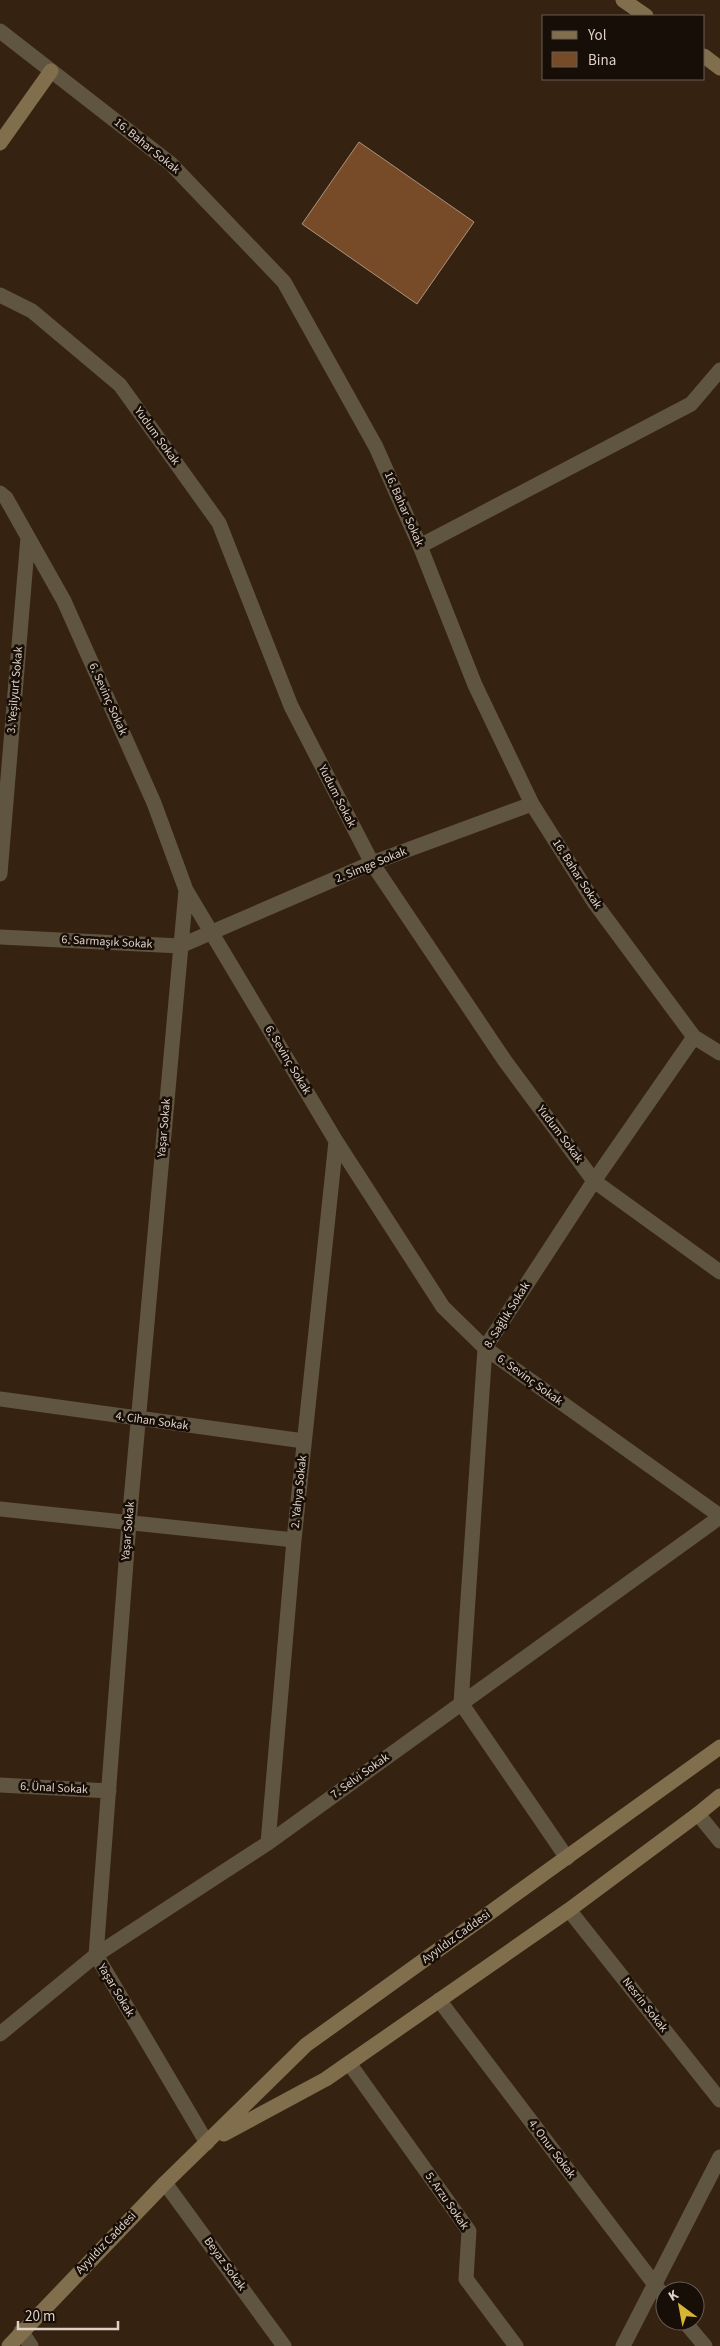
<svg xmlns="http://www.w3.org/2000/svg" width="720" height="2346" font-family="'Source Sans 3',sans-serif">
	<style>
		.building { fill: #774b27; stroke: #ad9380 }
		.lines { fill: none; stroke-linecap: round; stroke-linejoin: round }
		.street { stroke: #605540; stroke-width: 15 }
		.secondary { stroke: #806e4c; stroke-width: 15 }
		.labels { text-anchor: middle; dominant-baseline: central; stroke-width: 5; stroke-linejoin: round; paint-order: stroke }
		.street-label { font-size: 12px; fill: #dfd1c7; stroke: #170e07 }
	</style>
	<rect width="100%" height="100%" fill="#362211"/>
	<path class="building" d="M359,142L474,222L417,304L302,224Z"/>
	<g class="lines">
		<path class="street" d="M0,31L171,164L284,282L376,447L420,546L475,685L532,804L594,902L694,1037L720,1053
			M0,295L32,311L120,385L219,523L291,706L372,863L505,1061L594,1181L720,1272
			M0,493L6,498L64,601L154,803L186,890L336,1141L443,1307L485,1348L720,1516
			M420,546L691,404L720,370
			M0,874L28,537
			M186,890L129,1523L96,1955L207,2143
			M0,937L180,946L372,863L532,804
			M0,1399L304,1441
			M0,1509L294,1540
			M0,1785L109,1791
			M698,1814L720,1841
			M268,1843L294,1540L336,1141
			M567,1858L461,1703L485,1348L594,1181L694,1037
			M569,1910L720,2100
			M439,2000L665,2298
			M0,2034L96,1955L268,1843L720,1517
			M349,2063L469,2231L466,2279L516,2346
			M165,2183L284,2346
			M684,2321L705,2346
			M21,2331L31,2346
			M623,2346L720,2157"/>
		<path class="secondary" d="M623,0L646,16
			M704,56L720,68
			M0,143L51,71
			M224,2134L326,2079L349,2063L569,1910L698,1814L720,1796
			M9,2346L165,2183L306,2045L720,1747"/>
	</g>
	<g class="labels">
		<g class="street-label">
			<text transform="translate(147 146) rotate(39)">16. Bahar Sokak</text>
			<text transform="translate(157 436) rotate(54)">Yudum Sokak</text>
			<text transform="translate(404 509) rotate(66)">16. Bahar Sokak</text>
			<text transform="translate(15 690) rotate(-85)">3. Yeşilyurt Sokak</text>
			<text transform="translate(108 699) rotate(66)">6. Sevinç Sokak</text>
			<text transform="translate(337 796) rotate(63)">Yudum Sokak</text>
			<text transform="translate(371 865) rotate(-22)">2. Simge Sokak</text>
			<text transform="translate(577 874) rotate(57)">16. Bahar Sokak</text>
			<text transform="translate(107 942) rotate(3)">6. Sarmaşık Sokak</text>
			<text transform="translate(288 1060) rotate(59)">6. Sevinç Sokak</text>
			<text transform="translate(164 1128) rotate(-85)">Yaşar Sokak</text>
			<text transform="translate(560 1134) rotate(53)">Yudum Sokak</text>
			<text transform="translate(507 1315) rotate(-58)">8. Sağlık Sokak</text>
			<text transform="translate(530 1380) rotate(36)">6. Sevinç Sokak</text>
			<text transform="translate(152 1421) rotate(8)">4. Cihan Sokak</text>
			<text transform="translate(299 1492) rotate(-84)">2. Yahya Sokak</text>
			<text transform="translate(128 1531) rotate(-85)">Yaşar Sokak</text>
			<text transform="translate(360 1776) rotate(-36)">7. Selvi Sokak</text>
			<text transform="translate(54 1788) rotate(3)">6. Ünal Sokak</text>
			<text transform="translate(456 1937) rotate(-36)">Ayyıldız Caddesi</text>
			<text transform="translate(116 1990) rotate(59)">Yaşar Sokak</text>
			<text transform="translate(645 2005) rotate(52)">Nesrin Sokak</text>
			<text transform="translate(552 2149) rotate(53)">4. Onur Sokak</text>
			<text transform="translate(447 2201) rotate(55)">5. Arzu Sokak</text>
			<text transform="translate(106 2243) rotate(-46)">Ayyıldız Caddesi</text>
			<text transform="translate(225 2264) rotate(54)">Beyaz Sokak</text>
		</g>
	</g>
	<rect x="542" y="15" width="162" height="65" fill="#170e07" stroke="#675c54"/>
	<rect x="552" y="31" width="25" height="8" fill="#806e4c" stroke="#675c54"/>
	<text x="588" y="40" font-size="15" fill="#dfd1c7">Yol</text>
	<rect x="552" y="52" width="25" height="15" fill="#774b27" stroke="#675c54"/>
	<text x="588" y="65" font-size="15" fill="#dfd1c7">Bina</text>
	<g transform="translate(680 2306) rotate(328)"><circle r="24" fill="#170e07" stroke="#675c54"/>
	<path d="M0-4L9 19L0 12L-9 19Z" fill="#d6b534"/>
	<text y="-8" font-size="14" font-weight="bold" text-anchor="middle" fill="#dfd1c7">K</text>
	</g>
	<path d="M18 2321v8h100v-8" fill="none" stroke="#dfd1c7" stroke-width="2.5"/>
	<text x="25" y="2321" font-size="15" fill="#dfd1c7" stroke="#170e07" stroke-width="4" paint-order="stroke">20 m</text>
</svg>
